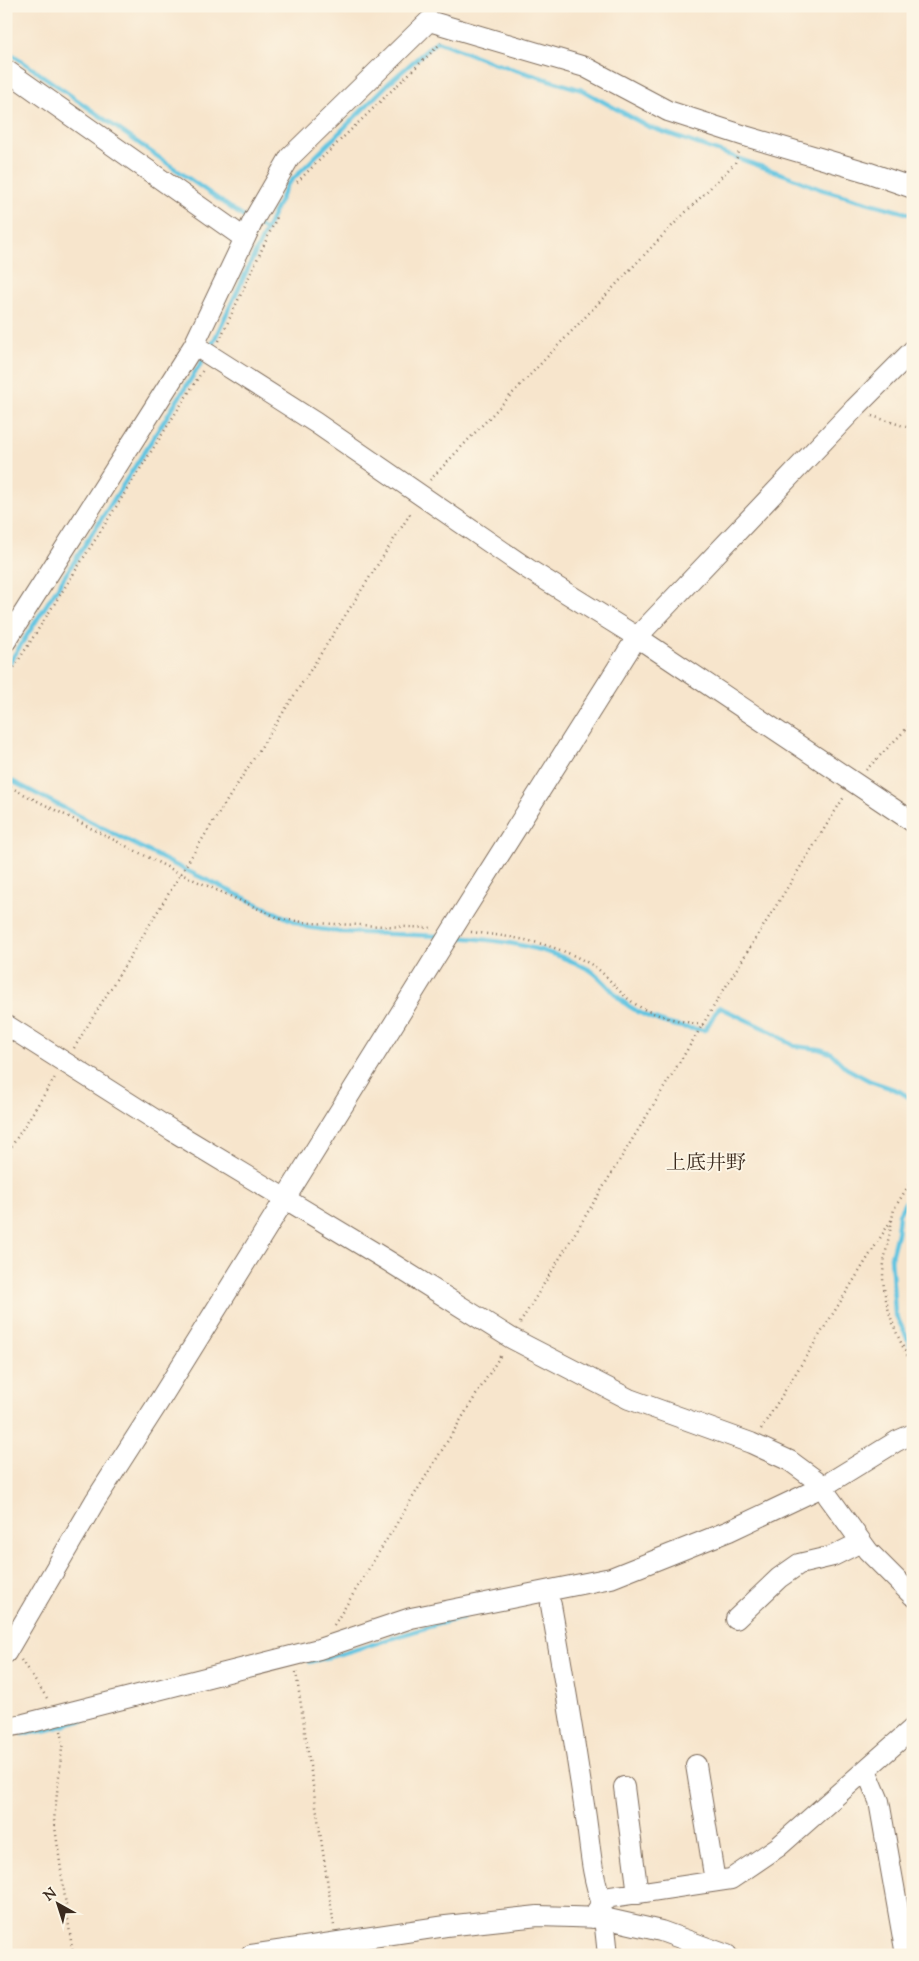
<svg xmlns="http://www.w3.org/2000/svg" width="919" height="1961" font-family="'Sorts Mill Goudy','Noto Serif JP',serif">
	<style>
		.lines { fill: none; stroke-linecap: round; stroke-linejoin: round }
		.stream { stroke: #63c5e1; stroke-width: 4.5 }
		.minor-casing { stroke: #7d6b5b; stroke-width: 22 }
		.path { stroke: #7d6b5b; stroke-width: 2.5; stroke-dasharray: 1 4; stroke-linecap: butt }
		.minor { stroke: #fff; stroke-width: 20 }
		.labels { text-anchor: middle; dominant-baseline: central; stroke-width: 4; stroke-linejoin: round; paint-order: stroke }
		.quarter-label { font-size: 20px; fill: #3b2a1e; stroke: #fcf5e5 }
	</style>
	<rect width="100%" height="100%" fill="#fcf5e5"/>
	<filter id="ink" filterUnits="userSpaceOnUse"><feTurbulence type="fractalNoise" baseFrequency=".02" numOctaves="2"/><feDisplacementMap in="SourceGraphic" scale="10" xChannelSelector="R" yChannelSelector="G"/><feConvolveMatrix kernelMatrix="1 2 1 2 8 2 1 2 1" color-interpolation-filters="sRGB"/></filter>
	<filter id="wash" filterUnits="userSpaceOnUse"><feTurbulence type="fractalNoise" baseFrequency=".0096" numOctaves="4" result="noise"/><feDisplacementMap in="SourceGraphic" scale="20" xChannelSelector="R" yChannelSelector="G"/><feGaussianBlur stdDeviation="1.12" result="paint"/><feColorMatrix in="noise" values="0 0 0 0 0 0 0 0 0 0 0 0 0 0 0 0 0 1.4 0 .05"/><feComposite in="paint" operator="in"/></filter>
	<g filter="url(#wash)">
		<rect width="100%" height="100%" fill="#f7e5cc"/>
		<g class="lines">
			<path class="stream" d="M6,50L248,220
				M257,225L266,230L287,185L390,82L437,41L493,63L582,90L649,127L788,176L820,189L913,215
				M210,349L266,230
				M6,668L205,357
				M6,778L173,864L306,927L340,932L441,936
				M454,937C501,940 548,947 590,970C601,977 611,990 620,999C642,1019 676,1028 705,1030L719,1007L772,1032L794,1046L819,1049L831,1053L846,1068L870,1081L899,1091L913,1100
				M913,1188L899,1214L897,1233L891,1257L895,1313L913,1350
				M309,1662C361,1651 410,1630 462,1618
				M23,1734L48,1730L108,1713"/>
		</g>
	</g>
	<g filter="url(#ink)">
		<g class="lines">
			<g class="minor-casing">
				<path id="minor" d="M6,70L244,238
					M194,345L316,423L528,569L637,637L913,822
					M6,641L194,345L254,219L290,157L429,21L585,67L668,111L745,136L867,172L913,188
					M6,1025L173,1131L385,1259L511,1338L629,1399L751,1443L790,1461L824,1486L828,1496L868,1551L913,1596
					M551,1605C563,1672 574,1738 584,1805C590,1838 590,1872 602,1903
					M736,1619L779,1578L799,1564L833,1556L861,1542
					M6,1653L95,1501L158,1403L464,911L637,637L855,408L913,350
					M6,1727L24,1724L319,1649L411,1618L611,1578L729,1531L824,1486L897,1441L913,1434
					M696,1765L715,1881
					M866,1770L879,1801L906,1955
					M624,1787L638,1894
					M592,1918L602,1903L611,1897L731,1879L778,1847L913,1728
					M604,1918L608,1955
					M251,1955L446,1926L538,1916L604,1918L661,1931L727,1955"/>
			</g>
			<path class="path" d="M297,182L441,43
				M219,341L277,217
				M872,416L913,429
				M430,480L668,230L735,163L739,152
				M6,680L203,370
				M866,770L913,722
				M6,785L181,874L281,919L311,923L433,928
				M471,932C515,937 552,942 592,965C607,974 617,991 631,1001C650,1016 680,1021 703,1025
				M74,1048L196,849L412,511
				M6,1155L56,1076
				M892,1220C889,1239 883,1259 883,1278C885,1310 898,1339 913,1366
				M520,1323L736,970L844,797
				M761,1429L892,1219L894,1209L913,1178
				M334,1625L502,1353
				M21,1660L49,1701
				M296,1672L334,1926
				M61,1731L63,1740L54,1820L73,1955"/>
			<use href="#minor" class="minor"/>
		</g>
	</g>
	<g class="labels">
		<g class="quarter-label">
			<text x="706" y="1164">上底井野</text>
		</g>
	</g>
	<rect width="919" height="1961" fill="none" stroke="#fcf5e5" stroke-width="25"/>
	<g transform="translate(58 1904) rotate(321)" stroke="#fcf5e5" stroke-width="4" paint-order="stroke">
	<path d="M0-4L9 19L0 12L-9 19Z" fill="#3b2a1e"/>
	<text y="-8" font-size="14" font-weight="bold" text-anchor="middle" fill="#3b2a1e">N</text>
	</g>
</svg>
